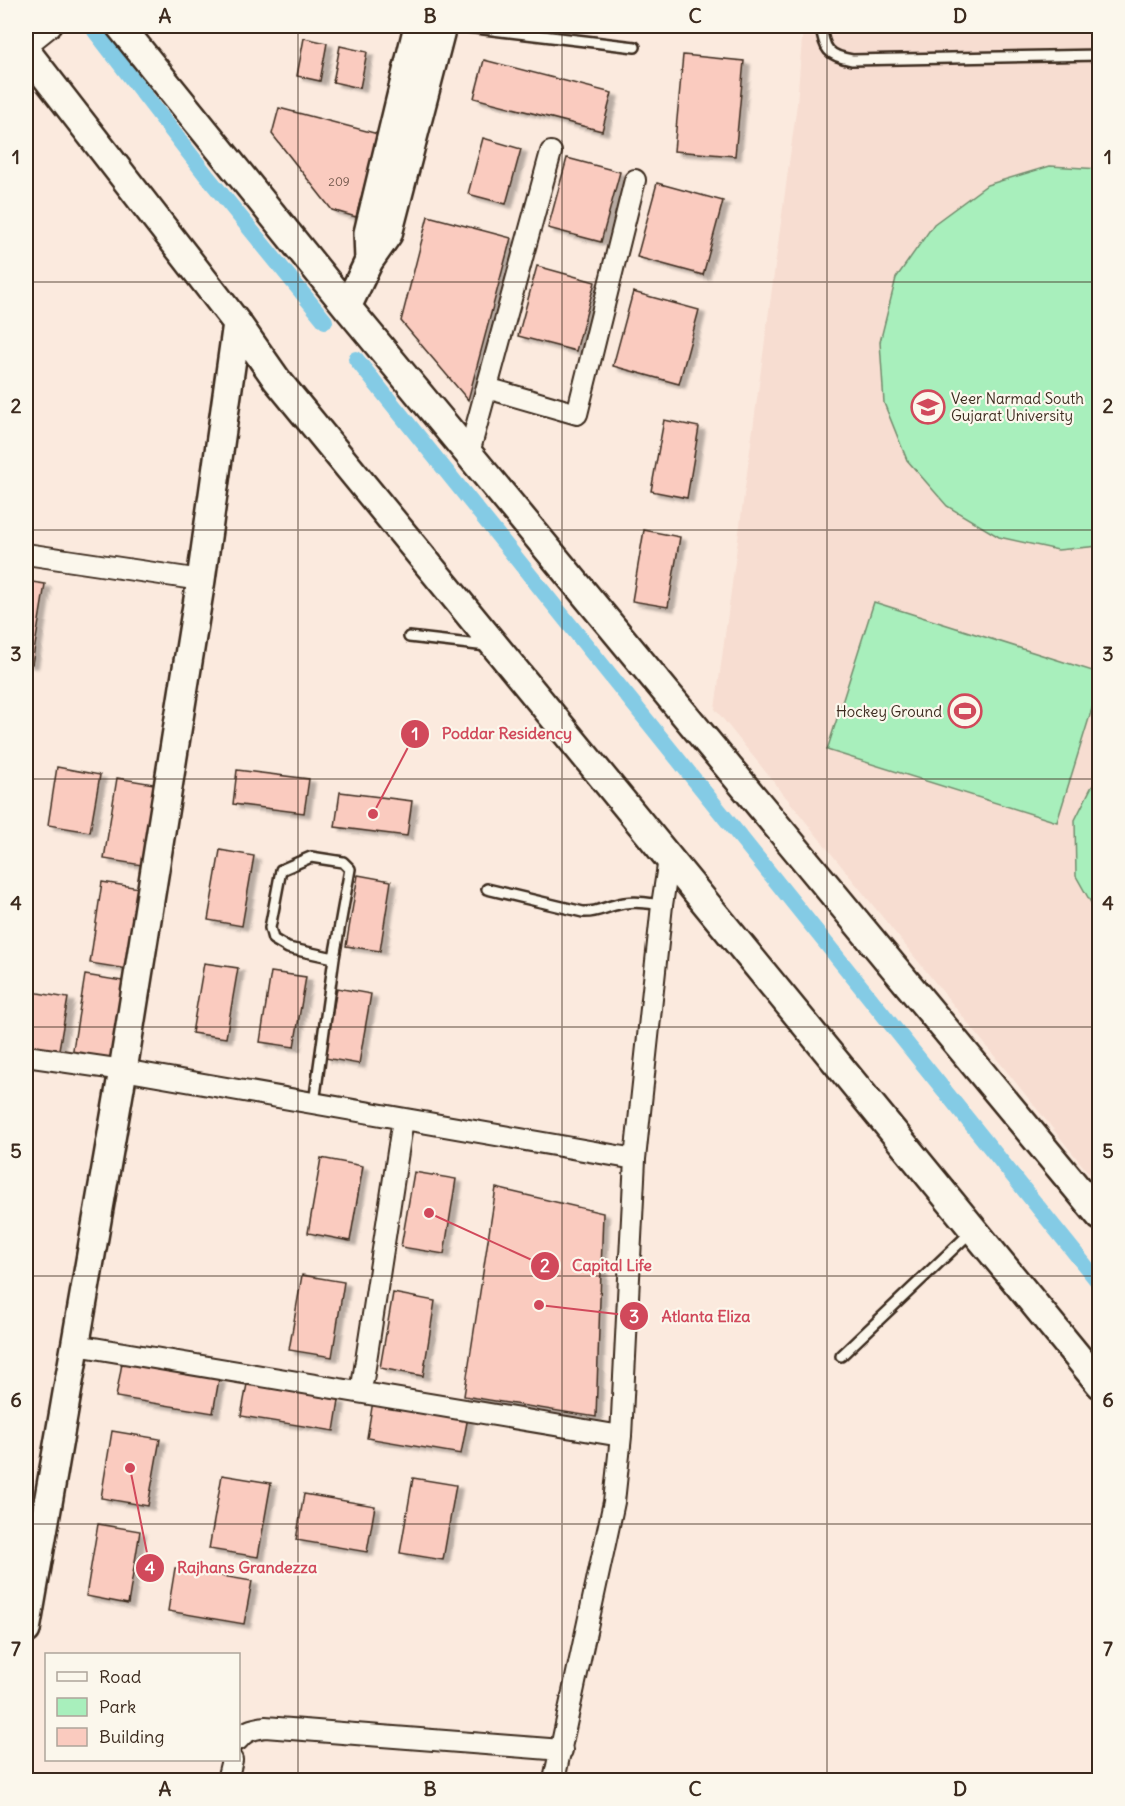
<svg xmlns="http://www.w3.org/2000/svg" width="1125" height="1806" font-family="Delius,sans-serif">
	<style>
		.built { fill: #f7ddd1 }
		.green { fill: #a8efbc; stroke: #728c6d; stroke-width: 1.5 }
		.lines { fill: none; stroke-linecap: round; stroke-linejoin: round }
		.canal { stroke: #84cbe5; stroke-width: 16 }
		.building { fill: #facbbf; stroke: #3b2a1e; stroke-width: 1.5; filter: url(#shadow) }
		.lane-casing { stroke: #3b2a1e; stroke-width: 14 }
		.street-casing { stroke: #3b2a1e; stroke-width: 24 }
		.secondary-casing { stroke: #3b2a1e; stroke-width: 32 }
		.lane { stroke: #fbf7ec; stroke-width: 9 }
		.street { stroke: #fbf7ec; stroke-width: 20 }
		.secondary { stroke: #fbf7ec; stroke-width: 27 }
		.grid { fill: none; stroke: #3b2a1e; stroke-width: 1.5; stroke-opacity: 0.55 }
		.labels { text-anchor: middle; dominant-baseline: central; stroke-width: 4.5; stroke-linejoin: round; paint-order: stroke }
		.number-label { font-size: 12px; fill: #6b5246 }
		.poi-label { font-size: 15px; fill: #3b2a1e; stroke: #fbf7ec; text-anchor: start }
		.leader { fill: none; stroke: #d1495b; stroke-width: 2 }
		.callout-dot { fill: #d1495b; stroke: #fbf7ec; stroke-width: 2 }
		.mark-label { font-size: 18px; text-anchor: middle; font-weight: bold; fill: #fff }
		.callout-label { font-size: 16px; text-anchor: middle; font-weight: bold; fill: #d1495b; stroke: #fbf7ec; stroke-width: 4.5; stroke-linejoin: round; paint-order: stroke }
		.neatline { fill: none; stroke: #3b2a1e; stroke-width: 2 }
		.grid-label { font-size: 20px; text-anchor: middle; font-weight: bold; fill: #3b2a1e }
	</style>
	<defs>
		<filter id="shadow"><feDropShadow dx="6" dy="4" stdDeviation="1.5" flood-color="#0004"/></filter>
	</defs>
	<rect width="100%" height="100%" fill="#fbeade"/>
	<filter id="ink" filterUnits="userSpaceOnUse"><feTurbulence type="fractalNoise" baseFrequency=".0167" numOctaves="2"/><feDisplacementMap in="SourceGraphic" scale="12" xChannelSelector="R" yChannelSelector="G"/><feConvolveMatrix kernelMatrix="1 2 1 2 8 2 1 2 1" color-interpolation-filters="sRGB"/></filter>
	<g filter="url(#ink)">
		<path class="built" d="M803,26H1099V1186L715,709L797,104Z"/>
		<path class="green" d="M1050,166L1100,169L1099,546L1058,550L999,537L947,506L907,460L884,403L880,342L896,278L934,224L987,185Z
			M874,602L1099,673V686L1057,822L827,750Z
			M1099,778V917L1076,876L1075,820L1091,788Z"/>
		<g class="lines">
			<path class="canal" d="M95,31L206,175L325,321
				M356,359L1100,1284"/>
		</g>
		<path class="building" d="M304,38L327,43L320,81L297,76Z
			M340,46L367,52L360,88L333,82Z
			M683,55L744,61L735,156L674,151Z
			M484,60L612,93L602,131L474,98Z
			M279,108L378,134L356,217L332,210L272,134Z
			M483,138L521,149L506,204L468,194Z
			M567,158L620,172L601,242L548,228Z
			M657,183L723,201L703,275L637,257Z
			M428,216L511,238L468,400L401,321Z
			M537,266L595,282L576,351L518,336Z
			M633,292L699,310L679,384L613,366Z
			M664,420L699,427L687,498L651,491Z
			M644,530L680,537L668,607L632,601Z
			M26,581L45,584L32,664L26,663Z
			M57,767L100,775L90,832L48,825Z
			M237,770L309,779L304,813L233,804Z
			M117,778L160,785L148,866L104,859Z
			M340,792L412,801L407,836L335,827Z
			M220,850L254,856L242,926L208,920Z
			M358,875L391,881L380,951L346,946Z
			M102,882L146,889L134,970L90,963Z
			M204,963L238,968L226,1038L192,1033Z
			M271,972L306,977L294,1047L260,1042Z
			M85,975L129,982L116,1063L72,1056Z
			M337,988L371,994L359,1064L325,1058Z
			M26,991L68,998L58,1055L26,1049Z
			M321,1158L363,1166L350,1241L308,1233Z
			M414,1172L456,1179L444,1254L401,1247Z
			M496,1188L603,1213L596,1417L464,1396Z
			M302,1275L344,1282L332,1357L289,1350Z
			M393,1293L435,1301L423,1376L380,1368Z
			M122,1363L219,1379L213,1413L116,1397Z
			M247,1384L339,1400L334,1431L241,1416Z
			M373,1401L468,1417L461,1454L367,1438Z
			M112,1431L160,1439L148,1506L101,1498Z
			M222,1475L271,1483L258,1557L209,1549Z
			M413,1478L456,1485L443,1560L400,1553Z
			M304,1494L375,1506L367,1552L296,1540Z
			M98,1524L140,1531L128,1604L86,1596Z
			M175,1568L252,1581L244,1624L168,1611Z"/>
		<g class="lines">
			<g class="lane-casing">
				<path id="lane" d="M459,26L635,47
					M821,26C824,49 828,56 852,60L1100,55
					M409,637L487,646
					M487,889L583,912C596,913 603,908 615,905C631,900 646,903 662,905
					M314,1103L334,958L350,869L343,862L311,857L281,870L270,928L273,939L288,948L334,958
					M841,1356L971,1232"/>
			</g>
			<g class="street-casing">
				<path id="street" d="M26,46L51,26
					M487,388L577,414L635,180
					M469,453L551,152
					M26,554L201,580
					M26,1056L123,1070L635,1159
					M76,1345L621,1436
					M363,1380L403,1119
					M238,1740C245,1730 254,1729 265,1727L562,1750
					M227,1780L232,1760
					M554,1780L614,1502L621,1436L635,1159L662,905L669,859"/>
			</g>
			<g class="secondary-casing">
				<path id="secondary" d="M120,26L347,307L1100,1216
					M26,51L237,323L277,380L1100,1384
					M369,261L368,233L418,26
					M347,307L369,261L388,234L442,26
					M26,1630L123,1070L201,580L237,323"/>
			</g>
			<use href="#lane" class="lane"/>
			<use href="#street" class="street"/>
			<use href="#secondary" class="secondary"/>
		</g>
	</g>
	<path class="grid" d="M298,26V1780M562,26V1780M827,26V1780M26,282H1100M26,530H1100M26,779H1100M26,1027H1100M26,1276H1100M26,1524H1100"/>
	<defs>
		<g id="university-ring" transform="scale(1.725)"><circle r="9.5" fill="#fbf7ec" stroke="#d1495b" stroke-width="1.5"/><path d="M0-5L7-2L0 1L-7-2ZM-4 1L0 2.5L4 1V4Q0 6-4 4Z" fill="#d1495b"/></g>
		<g id="stadium-ring" transform="scale(1.725)"><circle r="9.5" fill="#fbf7ec" stroke="#d1495b" stroke-width="1.5"/><path d="M0-5a6.5 5 0 1 0 0 10a6.5 5 0 1 0 0-10ZM-3.5-1.8h7v3.6h-7Z" fill="#d1495b"/></g>
	</defs>
	<g fill-rule="evenodd">
		<use href="#university-ring" x="928" y="407"/>
		<use href="#stadium-ring" x="965" y="711"/>
	</g>
	<g class="labels">
		<g class="number-label">
			<text x="339" y="181">209</text>
		</g>
		<g class="poi-label">
			<text x="951" y="398">Veer Narmad South<tspan x="951" dy="17">Gujarat University</tspan></text>
			<text x="942" y="711" text-anchor="end">Hockey Ground</text>
		</g>
	</g>
	<path class="leader" d="M373 814L415 734M429 1213L545 1266M539 1305L634 1316M130 1468L150 1568"/>
	<g class="callout-dot">
		<circle cx="373" cy="814" r="6"/>
		<circle cx="429" cy="1213" r="6"/>
		<circle cx="539" cy="1305" r="6"/>
		<circle cx="130" cy="1468" r="6"/>
		<circle cx="415" cy="734" r="15"/>
		<circle cx="545" cy="1266" r="15"/>
		<circle cx="634" cy="1316" r="15"/>
		<circle cx="150" cy="1568" r="15"/>
	</g>
	<g class="mark-label">
		<text x="415" y="740">1</text>
		<text x="545" y="1272">2</text>
		<text x="634" y="1323">3</text>
		<text x="150" y="1574">4</text>
	</g>
	<g class="callout-label">
		<text x="507" y="739">Poddar Residency</text>
		<text x="612" y="1271">Capital Life</text>
		<text x="706" y="1322">Atlanta Eliza</text>
		<text x="247" y="1573">Rajhans Grandezza</text>
	</g>
	<rect width="1125" height="1806" fill="none" stroke="#fbf7ec" stroke-width="66"/>
	<rect x="45" y="1653" width="195" height="108" fill="#fbf7ec" stroke="#aea59a" stroke-width="1.5"/>
	<rect x="57" y="1672" width="30" height="9" fill="#fbf7ec" stroke="#aea59a" stroke-width="1.5"/>
	<text x="99" y="1683" font-size="18" fill="#3b2a1e">Road</text>
	<rect x="57" y="1698" width="30" height="18" fill="#a8efbc" stroke="#aea59a" stroke-width="1.5"/>
	<text x="99" y="1713" font-size="18" fill="#3b2a1e">Park</text>
	<rect x="57" y="1728" width="30" height="18" fill="#facbbf" stroke="#aea59a" stroke-width="1.5"/>
	<text x="99" y="1743" font-size="18" fill="#3b2a1e">Building</text>
	<rect x="33" y="33" width="1059" height="1740" class="neatline"/>
	<g class="grid-label">
		<text x="165" y="23">A</text>
		<text x="430" y="23">B</text>
		<text x="695" y="23">C</text>
		<text x="960" y="23">D</text>
		<text x="16" y="164">1</text>
		<text x="1108" y="164">1</text>
		<text x="16" y="413">2</text>
		<text x="1108" y="413">2</text>
		<text x="16" y="661">3</text>
		<text x="1108" y="661">3</text>
		<text x="16" y="910">4</text>
		<text x="1108" y="910">4</text>
		<text x="16" y="1158">5</text>
		<text x="1108" y="1158">5</text>
		<text x="16" y="1407">6</text>
		<text x="1108" y="1407">6</text>
		<text x="16" y="1656">7</text>
		<text x="1108" y="1656">7</text>
		<text x="165" y="1796">A</text>
		<text x="430" y="1796">B</text>
		<text x="695" y="1796">C</text>
		<text x="960" y="1796">D</text>
	</g>
</svg>
